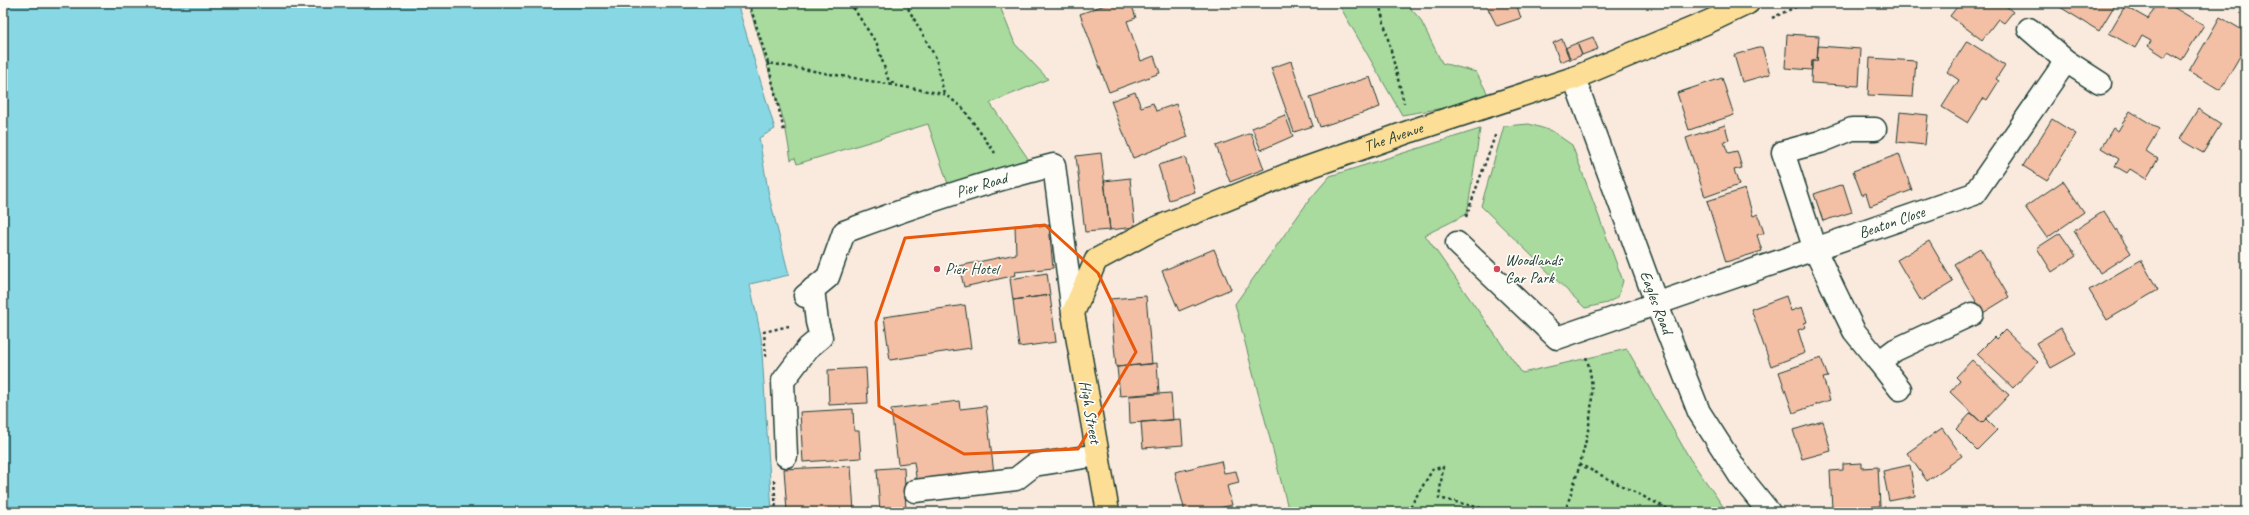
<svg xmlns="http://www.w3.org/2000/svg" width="2249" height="515" font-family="Caveat,sans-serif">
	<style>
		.green { fill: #a8db9d; stroke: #648c68 }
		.water { fill: #88d7e4; stroke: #5e999e }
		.building { fill: #f3bfa5; stroke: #1f3d34 }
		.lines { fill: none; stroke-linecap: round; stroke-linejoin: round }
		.minor-casing { stroke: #1f3d34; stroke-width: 25 }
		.major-casing { stroke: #1f3d34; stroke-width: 25 }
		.path { stroke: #1f3d34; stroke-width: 2.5; stroke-dasharray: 3 3; stroke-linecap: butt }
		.minor { stroke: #fdfcf7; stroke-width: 22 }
		.major { stroke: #fdde96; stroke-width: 22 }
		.marked { fill: none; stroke: #e8590c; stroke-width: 3; stroke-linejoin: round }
		.poi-dot { fill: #d1495b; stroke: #fdfcf7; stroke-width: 1.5 }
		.labels { text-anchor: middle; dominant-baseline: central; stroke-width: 3.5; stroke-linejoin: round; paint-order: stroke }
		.street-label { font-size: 16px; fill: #1f3d34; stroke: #fdfcf7 }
		.poi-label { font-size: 16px; fill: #1f3d34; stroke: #fdfcf7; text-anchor: start }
	</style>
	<rect width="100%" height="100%" fill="#faeade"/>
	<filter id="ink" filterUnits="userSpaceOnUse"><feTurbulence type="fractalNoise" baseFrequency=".025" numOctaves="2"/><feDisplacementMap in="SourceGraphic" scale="8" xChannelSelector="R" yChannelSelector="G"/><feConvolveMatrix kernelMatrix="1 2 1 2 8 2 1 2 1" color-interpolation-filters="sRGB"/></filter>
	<g filter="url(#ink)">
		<path class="green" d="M748,3H1004L1001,9L1015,44L1048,79L990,103L1029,160L948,184L928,124L797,164L795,158L791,160L785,125Z
			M1338,3H1406L1420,19L1442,63L1476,72L1491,100L1402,115Z
			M1529,124L1552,131L1572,145L1623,281L1618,297L1607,303L1585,308L1481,206L1504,126Z
			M1480,129L1467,214L1425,235L1522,373L1627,349L1690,459L1727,512H1289L1235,304L1310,199L1330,176Z"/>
		<path class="water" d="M3,3H737L775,129L759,138L769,196L789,275L750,284L761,336L772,512H3Z"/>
		<path class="building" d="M1110,3H1131L1136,18L1127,21L1141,61L1154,56L1160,73L1109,92L1080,14Z
			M1485,3H1516L1521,18L1497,26Z
			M1960,3H2008L2006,6L2013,12L2004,23L1998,19L1982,40L1950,16Z
			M2063,3H2116L2099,31L2060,7Z
			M2157,3H2166L2204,25L2182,60L2168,52L2165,57L2148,46L2151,41L2142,36L2135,48L2109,33L2125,6L2148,19Z
			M2220,17L2246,32V46L2220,90L2189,71Z
			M1787,34L1819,36L1817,61H1812V70L1785,68Z
			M1593,37L1598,49L1582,55L1577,43Z
			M1562,39L1570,58L1560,62L1553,43Z
			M1967,41L2005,65L1996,79L1999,81L1987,100L1984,98L1968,123L1942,107L1959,80L1947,72Z
			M1577,43L1582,55L1570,60L1565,48Z
			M1818,46L1861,49L1859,86L1811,83L1812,61H1817Z
			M1762,47L1770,74L1742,82L1734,55Z
			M1870,58L1916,61L1913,97L1868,95Z
			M1291,61L1313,126L1294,132L1271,68Z
			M1370,77L1380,107L1320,127L1310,97Z
			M1722,78L1734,115L1689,130L1677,93Z
			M1135,92L1141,107L1153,103L1156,111L1176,104L1188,137L1133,158L1111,101Z
			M2198,109L2221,124L2203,153L2179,139Z
			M2130,111L2159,129L2146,151L2158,159L2146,179L2130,169L2127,173L2115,166L2119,159L2101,148L2113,128L2118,131Z
			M1900,112L1928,115L1925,145L1897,142Z
			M1285,115L1293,136L1261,150L1252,128Z
			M2052,119L2076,134L2047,181L2023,166Z
			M1725,125L1729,140L1724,142L1728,153L1737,151L1742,168L1734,170L1739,185L1705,197L1686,138Z
			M1251,133L1264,169L1230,182L1216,146Z
			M1101,153L1110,230L1085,232L1076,156Z
			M1899,154L1912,190L1870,206L1866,193L1862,195L1853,171Z
			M1185,157L1195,192L1169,200L1158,165Z
			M1130,178L1135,227L1110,230L1104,181Z
			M2063,181L2084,212L2047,238L2025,207Z
			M1843,184L1852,212L1823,221L1814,194Z
			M1745,189L1753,216L1758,214L1764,233L1757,235L1762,251L1726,262L1707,201Z
			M2104,211L2131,253L2100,273L2074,231Z
			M1038,224L1039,227L1049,225L1053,268L1015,272L1016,275L964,287L959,266L1016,254L1015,226Z
			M2060,233L2076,256L2052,272L2037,248Z
			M1929,241L1953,282L1921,301L1897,260Z
			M1980,248L2009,297L1983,313L1954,264Z
			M1214,249L1231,289L1179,311L1162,271Z
			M2141,260L2158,290L2107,320L2089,290Z
			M1047,273L1050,295L1013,300L1010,279Z
			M1050,295L1056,342L1019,347L1013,300Z
			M1146,296L1152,364L1116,367L1110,299Z
			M1786,296L1791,311L1802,307L1807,322L1804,323L1806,327L1798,330L1805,353L1771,366L1751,309Z
			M965,305L971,348L890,360L884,317Z
			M2061,328L2076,354L2051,368L2036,343Z
			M2005,330L2038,362L2013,388L1977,354L1994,337L1996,339Z
			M1821,358L1828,377L1823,378L1830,400L1793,413L1779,372Z
			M1972,360L2009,395L1982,423L1950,392L1960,381L1956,377Z
			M1157,363L1159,393L1120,396L1117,367Z
			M866,368L868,403L829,405L828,370Z
			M1171,393L1173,420L1130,423L1129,396Z
			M959,401L960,409L986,406L994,474L917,484L914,462L898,464L891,409Z
			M853,409L854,431H859L861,458L803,462L800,412Z
			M1971,413L1982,423L1986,419L1997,430L1977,450L1956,429Z
			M1181,419L1183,445L1143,448L1141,422Z
			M1823,421L1831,451L1802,459L1793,430Z
			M1942,428L1962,456L1927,481L1907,453Z
			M1221,461L1224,473L1236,471L1239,483L1227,486L1232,505L1202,512H1185L1175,472Z
			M1862,463V468L1878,467L1880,506L1832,509L1830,471L1843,470V464Z
			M1910,465L1915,496L1889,501L1883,471Z
			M851,466L854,512H787L784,469Z
			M904,467L906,511L880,512L877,469Z"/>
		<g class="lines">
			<g class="minor-casing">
				<g id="minor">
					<path d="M2029,29L2066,61L2100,83"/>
					<path id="s1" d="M1574,78L1657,305L1699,412L1740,476L1769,512"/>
					<path d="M1875,129H1852L1820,142L1783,152L1815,250L1835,292L1854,331L1879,362L1895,350L1972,314"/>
					<path id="s2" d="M1457,243L1557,338L1974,194L2066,61"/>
					<path id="s3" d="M805,296L828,277L844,232C913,206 982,183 1054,165L1073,313"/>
					<path d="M1879,362L1900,389"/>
					<path d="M786,456L783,381L808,348L821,337L817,322L813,289"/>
					<path d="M915,491L1016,479L1034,465L1098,455"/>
				</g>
			</g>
			<g class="major-casing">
				<g id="major">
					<path id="s4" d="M1108,512L1073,313L1096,260L1154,229L1289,174L1411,131L1574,78L1708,22L1748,3"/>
				</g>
			</g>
			<path class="path" d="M749,3L768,63L944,94L962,107L995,153
				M850,3L877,44L888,79L895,85
				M905,3L936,58L944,94
				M1379,3L1404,103
				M1772,18L1804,3
				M768,63L784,131
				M1466,217L1496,133
				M766,357L764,332L789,326
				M1579,464L1674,512
				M774,480L776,512
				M1407,512L1433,469L1443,467L1439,498L1497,512
				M1565,512C1579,467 1603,403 1586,357"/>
			<use href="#minor" class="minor"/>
			<use href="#major" class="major"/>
		</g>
	</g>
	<path class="marked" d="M1045,225L1098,273L1136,352L1078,449L964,454L879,406L876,322L905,238Z"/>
	<g class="poi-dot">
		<circle cx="937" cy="269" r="4"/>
		<circle cx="1497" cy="269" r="4"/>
	</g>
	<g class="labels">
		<g class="street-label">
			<text stroke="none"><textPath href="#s4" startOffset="582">The Avenue</textPath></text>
			<text stroke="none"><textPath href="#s3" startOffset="223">Pier Road</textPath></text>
			<text stroke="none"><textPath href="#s2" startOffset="492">Beaton Close</textPath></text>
			<text stroke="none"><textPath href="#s1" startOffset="239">Eagles Road</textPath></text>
			<text transform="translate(1090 412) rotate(80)">High Street</text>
		</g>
		<g class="poi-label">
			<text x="1505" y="260">Woodlands<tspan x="1505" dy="18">Car Park</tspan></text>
			<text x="945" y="269">Pier Hotel</text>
		</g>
	</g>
	<rect width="2249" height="515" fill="none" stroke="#fdfcf7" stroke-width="16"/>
	<rect x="8" y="8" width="2233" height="499" fill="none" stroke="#1f3d34" stroke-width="1.5" filter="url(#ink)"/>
</svg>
